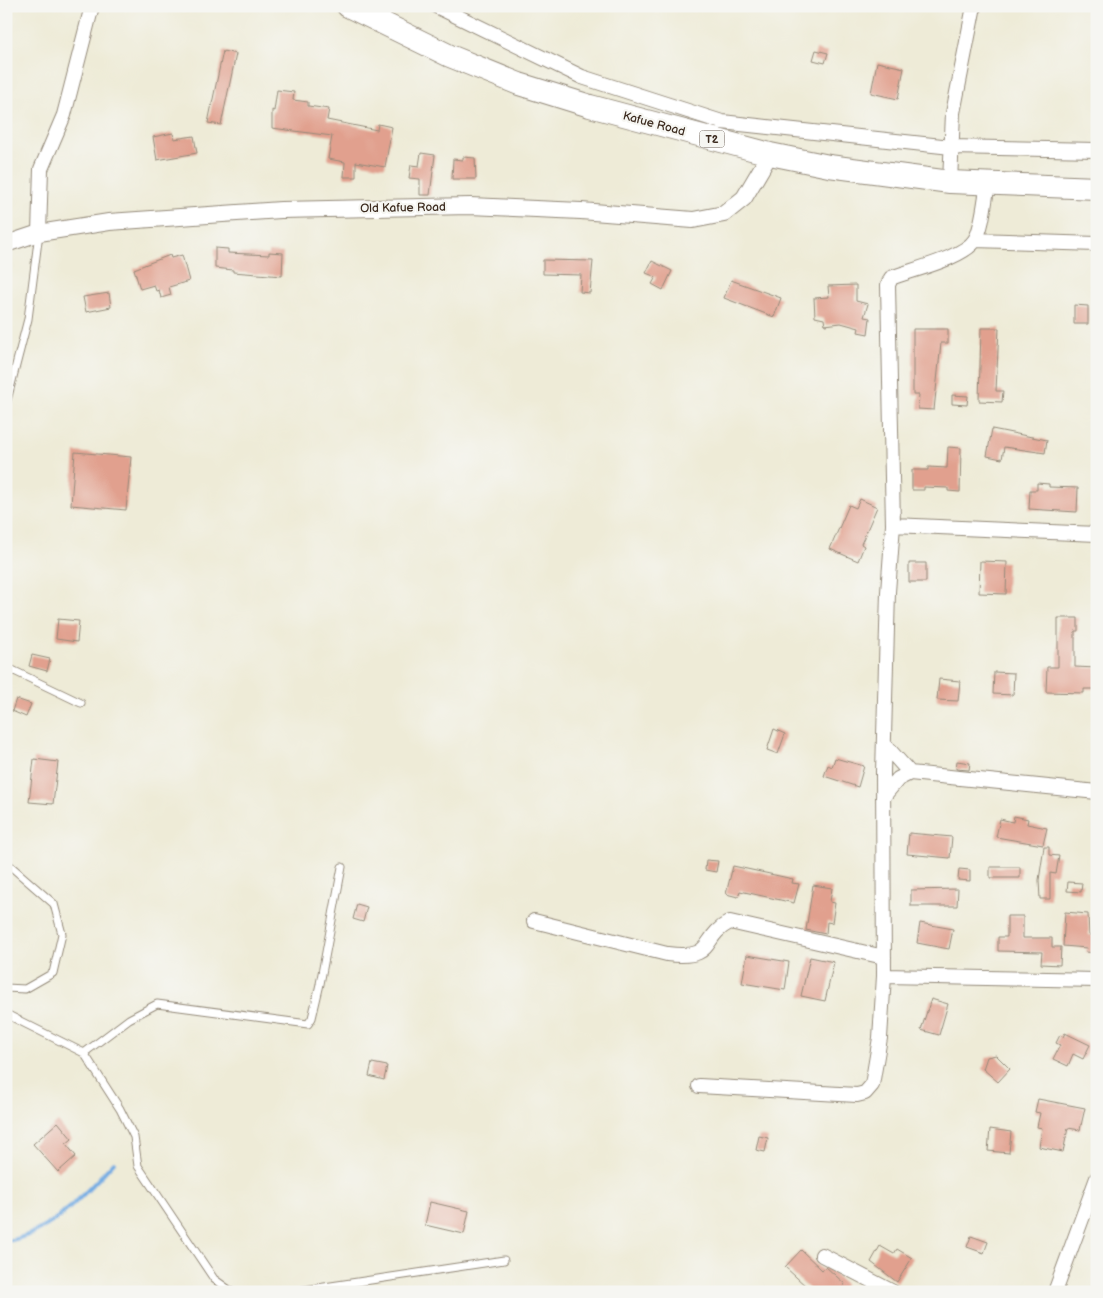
<svg xmlns="http://www.w3.org/2000/svg" width="1103" height="1298" font-family="'Balsamiq Sans',sans-serif">
	<style>
		.lines { fill: none; stroke-linecap: round; stroke-linejoin: round }
		.stream { stroke: #73ace3; stroke-width: 4 }
		.building { fill: #e1a08e }
		.service-casing { stroke: #948a7a; stroke-width: 9 }
		.minor-casing { stroke: #948a7a; stroke-width: 16 }
		.tertiary-casing { stroke: #948a7a; stroke-width: 18 }
		.trunk-casing { stroke: #948a7a; stroke-width: 24 }
		.service { stroke: #fff; stroke-width: 7 }
		.minor { stroke: #fff; stroke-width: 14 }
		.tertiary { stroke: #fff; stroke-width: 16 }
		.trunk { stroke: #fff; stroke-width: 22 }
		.labels { text-anchor: middle; dominant-baseline: central; stroke-width: 4.5; stroke-linejoin: round; paint-order: stroke }
		.shield { fill: #f6f6f2; stroke: #73675e; stroke-width: 1 }
		.shield-label { font-size: 11px; font-weight: bold; fill: #3b2a1e }
		.street-label { font-size: 12px; fill: #3b2a1e; stroke: #f6f6f2 }
	</style>
	<rect width="100%" height="100%" fill="#f6f6f2"/>
	<filter id="ink" filterUnits="userSpaceOnUse"><feTurbulence type="fractalNoise" baseFrequency=".02" numOctaves="2"/><feDisplacementMap in="SourceGraphic" scale="10" xChannelSelector="R" yChannelSelector="G"/><feConvolveMatrix kernelMatrix="1 2 1 2 8 2 1 2 1" color-interpolation-filters="sRGB"/></filter>
	<filter id="wash" filterUnits="userSpaceOnUse"><feTurbulence type="fractalNoise" baseFrequency=".0096" numOctaves="4" result="noise"/><feDisplacementMap in="SourceGraphic" scale="20" xChannelSelector="R" yChannelSelector="G"/><feGaussianBlur stdDeviation="1.12" result="paint"/><feColorMatrix in="noise" values="0 0 0 0 0 0 0 0 0 0 0 0 0 0 0 0 0 1.4 0 .05"/><feComposite in="paint" operator="in"/></filter>
	<g filter="url(#wash)">
		<rect width="100%" height="100%" fill="#eeebd7"/>
		<g class="lines">
			<path class="stream" d="M6,1241C52,1234 84,1194 114,1162"/>
		</g>
		<g id="blocks">
			<path class="building" d="M816,50L828,53L825,63L813,60Z
				M223,51L236,54L221,125L208,123Z
				M877,62L904,68L898,99L871,93Z
				M277,90L294,92L293,100L308,102V106L329,109L327,120L377,130L378,124L392,127L385,167L356,162V177H344L345,162L328,159L332,136L272,128V110L274,111Z
				M173,133L174,139L194,136L197,153L157,160L153,137Z
				M421,153L435,155L430,195H420V179L409,178L411,165L419,166Z
				M463,157L475,158L476,179H452L453,159L463,160Z
				M215,248L228,249V253L269,255V252L283,253L282,276L233,272V270L215,268Z
				M170,255L171,258L182,255L189,281L169,287L171,295L161,298L159,290L156,291L154,285L140,289L134,269Z
				M543,260L593,261L590,293L580,292L581,275L543,274Z
				M652,261L672,271L663,290L652,284L656,277L646,273Z
				M731,280L781,298L774,317L724,298Z
				M856,285V301L868,304L864,317L870,318L868,334L858,332L859,328L841,323L825,325L824,319L815,317L814,298L829,297L828,286Z
				M109,293L111,307L86,312L83,297Z
				M1074,305L1088,306V324H1074Z
				M981,328H999L996,391H1003L1002,402L979,401Z
				M913,329H948V343H941L934,410L918,409L919,395H913Z
				M952,395L968,396L967,405L952,404Z
				M992,429L1047,440L1045,453L1004,447L1002,459L987,456Z
				M948,447L961,448L960,492L948,491V488L924,487V490H912V470H928V467L947,468Z
				M75,452L131,457L126,510L71,505Z
				M1037,483L1049,484V487L1078,488L1077,512L1029,509L1030,490H1037Z
				M860,499L877,507L861,544L864,546L858,561L830,549L849,505L856,508Z
				M980,561L1007,562L1006,594L979,593Z
				M909,563H926V582H909Z
				M1058,618H1078V631H1075V667L1097,668V689H1084V693L1046,692L1047,667H1058Z
				M58,619L79,621L77,642L56,639Z
				M32,655L50,659L47,671L29,666Z
				M994,672L1014,673L1013,695L993,694Z
				M939,679L960,681L958,701L937,700Z
				M16,699L31,704L26,717L12,711Z
				M774,729L785,734L778,754L767,750Z
				M835,758L864,766L858,787L824,776L828,765L832,767Z
				M34,759L58,762L53,804L29,802Z
				M957,761L970,763L969,770L956,769Z
				M1014,816L1028,819L1027,824L1047,828L1043,845L996,837L1000,819L1013,822Z
				M909,833L952,837L950,858L907,854Z
				M1044,847H1049V855L1059,856L1056,874L1050,873V899H1040L1039,880Z
				M706,860L718,861L716,872L705,870Z
				M733,866L793,879L792,883L799,884L794,903L740,891L738,897L726,894Z
				M990,867H1020V878H990Z
				M959,869L970,870V881L958,880Z
				M1068,882L1082,883L1081,892L1067,891Z
				M813,885L832,888L830,902L835,903L832,923L827,922L826,934L806,930Z
				M958,889L957,906H911V890Z
				M357,904L367,907L363,922L353,919Z
				M1065,912L1088,914L1089,935L1097,936V953L1086,952L1087,948L1063,946Z
				M1007,916H1023V938H1052V947H1061L1060,965L1041,964L1042,952L998,951V937H1007Z
				M920,923L953,929L949,949L917,943Z
				M747,955L789,962L785,990L742,983Z
				M810,957L834,962L825,1001L801,996Z
				M931,999L948,1004L939,1035L921,1030Z
				M1065,1033L1090,1045L1083,1059L1073,1054L1068,1066L1053,1059L1060,1045L1056,1043L1060,1035L1063,1037Z
				M996,1055L1010,1069L998,1082L983,1069L987,1057Z
				M372,1063L387,1066L384,1080L369,1076Z
				M1038,1099L1085,1108L1080,1130L1068,1128L1063,1152L1039,1147L1042,1128L1037,1127L1040,1113L1035,1112Z
				M58,1122L72,1139L66,1144L76,1156L58,1172L33,1144Z
				M990,1129L1011,1132L1009,1153L988,1151Z
				M759,1136L768,1138L765,1152L756,1150Z
				M430,1202L469,1211L464,1234L425,1225Z
				M971,1236L988,1242L984,1253L967,1247Z
				M880,1246L894,1254L897,1249L912,1258L897,1282L871,1262Z
				M801,1250L822,1270L826,1267L845,1284L843,1287L848,1292H812L807,1287L785,1267Z"/>
		</g>
	</g>
	<g filter="url(#ink)">
		<use href="#blocks" fill-opacity="0" stroke="#948a7a" stroke-width="1"/>
		<g class="lines">
			<g class="service-casing">
				<path id="service" d="M6,404L28,319L39,233
					M6,667L81,703
					M6,988L25,989L53,973L62,934L54,904L7,863
					M6,1014L84,1053L120,1109L134,1137L138,1166L214,1279L232,1292
					M84,1053L129,1019L157,1004L308,1024L312,1018L320,984L342,867
					M291,1292L504,1260"/>
			</g>
			<g class="minor-casing">
				<path id="minor" d="M436,6L582,77L722,122L951,147L1097,150
					M950,182L953,113L974,6
					M39,233L41,169L64,115L92,6
					M975,240L1097,244
					M893,525L1097,534
					M884,744L910,773
					M883,797L898,779L910,773L1097,792
					M534,921L667,954C718,960 699,938 730,922L884,957
					M884,976L1097,980
					M699,1086L857,1095L865,1093L872,1085L880,1038L884,976L883,772L888,592L893,525L888,285L891,278C911,270 964,258 975,240C983,227 985,198 988,183
					M822,1255L893,1292
					M1055,1292L1097,1178"/>
			</g>
			<g class="tertiary-casing">
				<path id="tertiary" d="M6,244L39,233L109,222L281,210L470,206L581,211L693,220L724,214L744,198L770,154"/>
			</g>
			<g class="trunk-casing">
				<path id="trunk" d="M348,6L450,56L519,84L590,106L770,154L829,166L950,182L1097,188"/>
			</g>
			<use href="#service" class="service"/>
			<use href="#minor" class="minor"/>
			<use href="#tertiary" class="tertiary"/>
			<use href="#trunk" class="trunk"/>
		</g>
	</g>
	<g class="labels">
		<rect class="shield" x="699.5" y="130.5" width="25" height="17" rx="4"/>
		<g class="shield-label">
			<text x="712" y="139">T2</text>
		</g>
		<g class="street-label">
			<text transform="translate(654 124) rotate(15)">Kafue Road</text>
			<text transform="translate(403 208) rotate(-1)">Old Kafue Road</text>
		</g>
	</g>
	<rect width="1103" height="1298" fill="none" stroke="#f6f6f2" stroke-width="25"/>
</svg>
